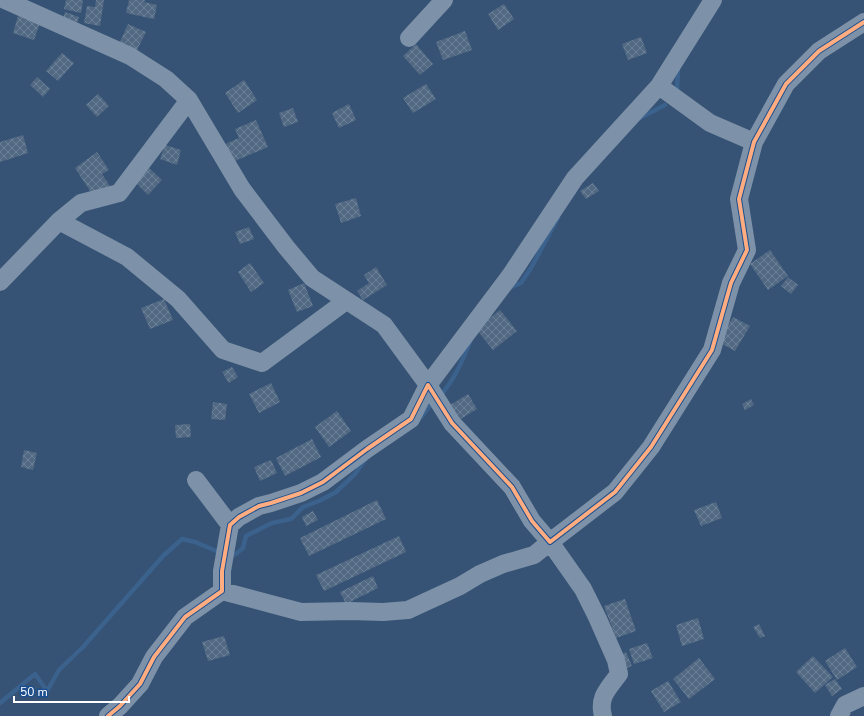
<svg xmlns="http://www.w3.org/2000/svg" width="864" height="716" font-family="'Nunito Sans',sans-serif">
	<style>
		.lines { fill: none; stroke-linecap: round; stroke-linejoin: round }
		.stream { stroke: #3b618d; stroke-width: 4.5 }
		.building { fill: url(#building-cross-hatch) }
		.minor { stroke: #7d92a8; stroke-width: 18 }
		.cycleway-casing { stroke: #1b4f8f; stroke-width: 6 }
		.cycleway { stroke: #ffac80; stroke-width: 4 }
	</style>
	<defs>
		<pattern id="building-cross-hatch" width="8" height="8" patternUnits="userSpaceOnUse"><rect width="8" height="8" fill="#526984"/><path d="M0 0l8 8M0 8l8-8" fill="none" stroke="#6c8096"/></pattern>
	</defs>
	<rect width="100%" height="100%" fill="#365274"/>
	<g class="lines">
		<path class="stream" d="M678,68L677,90L678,92
			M640,118L665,105
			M509,288L521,283L531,268L558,218
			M440,396C454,380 462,362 470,342
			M421,417L434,401
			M231,555L236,554L243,548L246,536L272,523L291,519L303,507L319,501L336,492L355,474L365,460
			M0,703L35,674L47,691L59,670L83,647L163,556L182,539L195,542L221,553"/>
	</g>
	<path class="building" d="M66,0H83L81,13L64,9Z
		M96,0H104L100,26L84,23L87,6L95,7Z
		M129,0H145L144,2L157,5L154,19L126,13Z
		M504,4L514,19L498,30L488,14Z
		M65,12L79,17L76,26L62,22Z
		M18,16L40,23L34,40L13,33Z
		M128,24L146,32L137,50L120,42Z
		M465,31L472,50L443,60L436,42Z
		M641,37L647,53L628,60L622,44Z
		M416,44L433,64L420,75L403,56Z
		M62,53L74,63L58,81L46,71Z
		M37,77L50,89L43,97L30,85Z
		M244,80L257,100L238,113L225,93Z
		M426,84L436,99L413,113L403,98Z
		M98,94L109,106L97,117L86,105Z
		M349,104L356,120L339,128L332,113Z
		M293,108L298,122L284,127L279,113Z
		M256,120L268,147L230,163L223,145L239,138L235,129Z
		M23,135L28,153L0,162V142Z
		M165,145L181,150L177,165L160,159Z
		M97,152L109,170L102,174L110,186L94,197L75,168Z
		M149,168L162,180L148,195L136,183Z
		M593,183L599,191L586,199L580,191Z
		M356,198L361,216L341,223L335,204Z
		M249,227L254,239L240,244L235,232Z
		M770,250L788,276L768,290L750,264Z
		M250,263L264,283L251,292L238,272Z
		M376,267L387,285L363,300L357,291L369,283L364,275Z
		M788,277L798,285L791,294L781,286Z
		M304,283L313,306L297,312L288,290Z
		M164,299L173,320L150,329L141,308Z
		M500,310L517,331L493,350L476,329Z
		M733,317L750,326L735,351L718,342Z
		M232,367L238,377L229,383L222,372Z
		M271,383L280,402L259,413L249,394Z
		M468,394L477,409L459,420L450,405Z
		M751,399L754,405L745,410L742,404Z
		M213,402L227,404L225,420L211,419Z
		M337,411L351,431L329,447L315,427Z
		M190,424L191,437L176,438L175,425Z
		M312,439L321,457L285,476L276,458Z
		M24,450L37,453L33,470L21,467Z
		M271,460L277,473L260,481L254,467Z
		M377,500L386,519L309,556L300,538Z
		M716,502L722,518L701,526L694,510Z
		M313,511L318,520L306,526L302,517Z
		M399,536L406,552L324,591L316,575Z
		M373,576L378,588L346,604L340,592Z
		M625,599L636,631L616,638L604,606Z
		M698,618L704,639L682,646L676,625Z
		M759,624L765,636L760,638L753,627Z
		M224,636L230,655L208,661L202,642Z
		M647,643L653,658L634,664L629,649Z
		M845,648L857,667L837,680L825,661Z
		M626,652L632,666L627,668L622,654Z
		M813,656L833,677L815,693L796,672Z
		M699,658L715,679L689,699L673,679Z
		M835,679L842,689L832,696L825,685Z
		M668,681L681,702L664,712L651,691Z"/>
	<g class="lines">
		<path class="minor" d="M5,0L130,56L166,79L189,100L242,189L286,247L312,278L384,325L428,385L510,276L575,178L659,86L713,0
			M409,38L444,0
			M659,86L710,123L754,142
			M59,221L127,257L178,299L223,350L262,363L346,301
			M0,282L59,221L81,203L119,193L189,100
			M196,480L230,525
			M222,591L301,612L350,611L383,612L408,610L460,586L480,574L503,564L534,555L550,542L583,589L597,617L616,660L619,674C608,689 598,697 603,716
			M108,716L120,706L140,684L154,657L185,617L222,591V571L230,525L239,517L259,506L271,503L301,493L323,482L367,449L411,419L428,385L452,423L512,487L532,521L550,542L615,492L651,447L712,350L731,283L747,250L739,199L754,142L786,84L819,51L864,22
			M839,716L845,705L864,696"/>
		<g class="cycleway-casing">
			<path id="cycleway" d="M108,716L120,706L140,684L154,657L185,617L222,591V571L230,525L239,517L259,506L271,503L301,493L323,482L367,449L411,419L428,385L452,423L512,487L532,521L550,542L615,492L651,447L712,350L731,283L747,250L739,199L754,142L786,84L819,51L864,22"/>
		</g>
		<use href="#cycleway" class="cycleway"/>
	</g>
	<path d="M14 696v6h115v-6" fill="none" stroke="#ffffff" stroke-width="2"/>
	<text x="20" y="696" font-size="12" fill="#ffffff" stroke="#1b4f8f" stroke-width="3" paint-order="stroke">50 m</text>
</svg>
